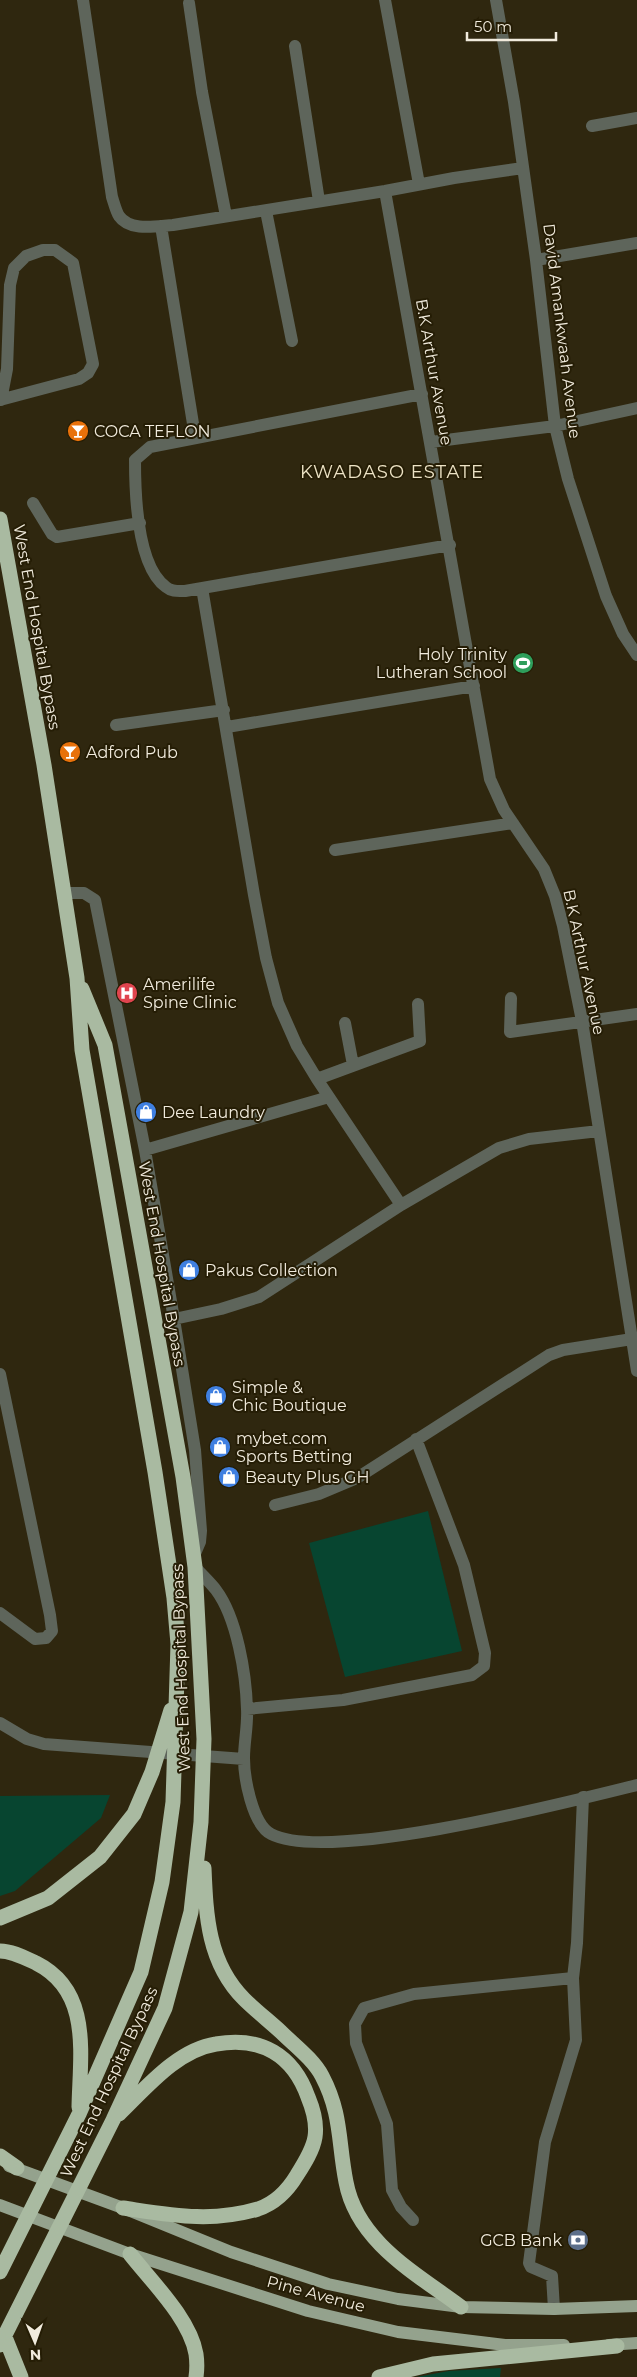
<svg xmlns="http://www.w3.org/2000/svg" width="637" height="2377" font-family="Montserrat,sans-serif">
	<style>
		.green { fill: #074530 }
		.lines { fill: none; stroke-linecap: round; stroke-linejoin: round }
		.minor { stroke: #5e655b; stroke-width: 12 }
		.major { stroke: #94a28d; stroke-width: 12 }
		.highway { stroke: #a9baa1; stroke-width: 15 }
		.labels { text-anchor: middle; dominant-baseline: central; stroke-width: 4; stroke-linejoin: round; paint-order: stroke }
		.street-label { font-size: 16px; fill: #f1ebdd; stroke: #251d05 }
		.poi-label { font-size: 16px; fill: #f1ebdd; stroke: #251d05; text-anchor: start }
		.neighbourhood-label { font-size: 18px; letter-spacing: 1px; fill: #ede3c5; stroke: #251d05 }
	</style>
	<rect width="100%" height="100%" fill="#2f270f"/>
	<path class="green" d="M428,1511L462,1651L345,1677L309,1543Z
		M110,1795L101,1818L15,1891L0,1896V1796Z
		M501,2368L500,2377H416L449,2371Z"/>
	<g class="lines">
		<path class="minor" d="M83,0L112,197C114,203 116,211 119,216C130,232 157,226 173,225L385,191L454,178L523,168
			M385,0L419,184
			M496,0L514,102L536,260L555,426L568,479L606,596L623,634L637,655
			M189,3L202,92L226,216
			M295,46L319,201
			M592,126L637,118
			M385,191L490,779L504,810L544,869L555,896L563,926L582,1021L637,1371
			M266,211L292,341
			M161,226L195,436
			M536,260L637,243
			M422,394L150,447L135,460C135,493 137,566 166,587C172,592 178,591 185,591L450,545
			M0,400L79,379L88,373L93,364L73,263L55,250H43L26,256L14,268L10,285L7,369L1,400
			M431,442L555,426L637,408
			M33,503L52,534L57,537L140,523
			M202,588L254,895L266,958L278,1003L297,1046L317,1079L401,1205
			M116,725L224,710
			M227,727L474,686
			M335,850L513,823
			M63,893H84L95,900L145,1150L174,1319L195,1450L201,1531L200,1542L194,1556
			M511,998L510,1032L637,1014
			M345,1023L353,1065
			M317,1079L420,1041L418,1004
			M145,1150L329,1097
			M174,1319L221,1309L259,1297L401,1205L499,1148L529,1139L599,1131
			M0,1374L50,1615L52,1631L46,1638L35,1639L0,1613
			M275,1505L319,1494L357,1478L549,1355L563,1350L632,1339
			M195,1567C202,1575 210,1582 216,1590C237,1618 246,1674 247,1709C248,1725 244,1742 244,1758C244,1777 252,1824 271,1834C328,1864 568,1802 637,1785
			M247,1709L343,1700L472,1675L484,1666L485,1653L464,1565L416,1439
			M0,1723L27,1739L44,1744L244,1759
			M413,2220L401,2207L392,2190L387,2124L356,2043L355,2024L364,2008L414,1994L573,1978
			M554,2309L552,2276L531,2267L529,2263L545,2142L576,2040L573,1978L577,1943L583,1797"/>
		<path class="major" d="M9,2166L123,2208L231,2252L328,2284L398,2299L461,2307L554,2309L637,2306
			M0,2205L130,2254L308,2311L398,2332L505,2345H564
			M609,2345L637,2343"/>
		<path class="highway" d="M0,519L44,765L77,978L82,1050L155,1472L174,1598L178,1644L173,1802L162,1882L141,1972L79,2114L0,2272
			M204,1868C206,1916 208,1963 244,1999C255,2010 269,2021 281,2032C294,2045 313,2059 322,2076C342,2114 338,2142 346,2182C357,2242 417,2274 461,2307
			M0,1918L48,1898L100,1857L134,1814L152,1772L171,1710
			M0,1951C12,1951 25,1958 36,1963C92,1991 80,2054 79,2107
			M119,2114C146,2088 177,2050 216,2044C261,2036 293,2055 308,2097C313,2109 317,2124 315,2137C313,2150 304,2164 297,2175C288,2190 276,2203 258,2209C211,2223 171,2215 123,2208
			M0,2156L17,2168
			M130,2254C152,2282 190,2319 196,2354C197,2361 197,2370 196,2377
			M5,2337L21,2377
			M0,2345L113,2120L165,2008L191,1912L201,1822L204,1739L195,1567L183,1477L105,1045L82,989
			M379,2377L433,2364L617,2346"/>
	</g>
	<defs>
		<g id="bar-disc" transform="scale(1.125)"><circle r="9.5" fill="#e8710a" stroke="#251d05"/><path d="M-6-5H6L.8 .8V4.5H3.5V6h-7V4.5H-.8V.8Z" fill="#fff"/></g>
		<g id="stadium-disc" transform="scale(1.125)"><circle r="9.5" fill="#2e9e5b" stroke="#251d05"/><path d="M0-5a6.5 5 0 1 0 0 10a6.5 5 0 1 0 0-10ZM-3.5-1.8h7v3.6h-7Z" fill="#fff"/></g>
		<g id="hospital-disc" transform="scale(1.125)"><circle r="9.5" fill="#e0444e" stroke="#251d05"/><path d="M-5-5h3v3.5h4V-5h3V5h-3V1.5h-4V5h-3Z" fill="#fff"/></g>
		<g id="shop-disc" transform="scale(1.125)"><circle r="9.5" fill="#3f7fe0" stroke="#251d05"/><path d="M-5-2.5h2.3a2.7 3.5 0 0 1 5.4 0H5L5.5 6h-11ZM-1.5-2.5h3a1.5 2.3 0 0 0-3 0Z" fill="#fff"/></g>
		<g id="bank-disc" transform="scale(1.125)"><circle r="9.5" fill="#5c6f8a" stroke="#251d05"/><path d="M-6-4H6V4H-6ZM0-2.3a2.3 2.3 0 1 0 0 4.6a2.3 2.3 0 1 0 0-4.6Z" fill="#fff"/></g>
	</defs>
	<g fill-rule="evenodd">
		<use href="#bar-disc" x="78" y="431"/>
		<use href="#stadium-disc" x="523" y="663"/>
		<use href="#bar-disc" x="70" y="752"/>
		<use href="#hospital-disc" x="127" y="993"/>
		<use href="#shop-disc" x="146" y="1112"/>
		<use href="#shop-disc" x="189" y="1270"/>
		<use href="#shop-disc" x="216" y="1396"/>
		<use href="#shop-disc" x="220" y="1447"/>
		<use href="#shop-disc" x="229" y="1477"/>
		<use href="#bank-disc" x="578" y="2240"/>
	</g>
	<g class="labels">
		<g class="street-label">
			<text transform="translate(562 331) rotate(83)">David Amankwaah Avenue</text>
			<text transform="translate(434 372) rotate(80)">B.K Arthur Avenue</text>
			<text transform="translate(37 627) rotate(80)">West End Hospital Bypass</text>
			<text transform="translate(584 962) rotate(78)">B.K Arthur Avenue</text>
			<text transform="translate(162 1264) rotate(80)">West End Hospital Bypass</text>
			<text transform="translate(181 1668) rotate(-92)">West End Hospital Bypass</text>
			<text transform="translate(109 2082) rotate(-65)">West End Hospital Bypass</text>
			<text transform="translate(316 2294) rotate(15)">Pine Avenue</text>
		</g>
		<g class="poi-label">
			<text x="94" y="431">COCA TEFLON</text>
			<text x="507" y="654" text-anchor="end">Holy Trinity<tspan x="507" dy="18">Lutheran School</tspan></text>
			<text x="86" y="752">Adford Pub</text>
			<text x="143" y="984">Amerilife<tspan x="143" dy="18">Spine Clinic</tspan></text>
			<text x="162" y="1112">Dee Laundry</text>
			<text x="205" y="1270">Pakus Collection</text>
			<text x="232" y="1387">Simple &amp;<tspan x="232" dy="18">Chic Boutique</tspan></text>
			<text x="236" y="1438">mybet.com<tspan x="236" dy="18">Sports Betting</tspan></text>
			<text x="245" y="1477">Beauty Plus GH</text>
			<text x="562" y="2240" text-anchor="end">GCB Bank</text>
		</g>
		<g class="neighbourhood-label">
			<text x="392" y="472">KWADASO ESTATE</text>
		</g>
	</g>
	<g transform="translate(35 2342) rotate(178)" stroke="#251d05" stroke-width="4" paint-order="stroke">
	<path d="M0-4L9 19L0 12L-9 19Z" fill="#f1ebdd"/>
	<text y="-8" font-size="14" font-weight="bold" text-anchor="middle" fill="#f1ebdd">N</text>
	</g>
	<path d="M467 32v8h89v-8" fill="none" stroke="#f1ebdd" stroke-width="2.5"/>
	<text x="474" y="32" font-size="15" fill="#f1ebdd" stroke="#251d05" stroke-width="4" paint-order="stroke">50 m</text>
</svg>
